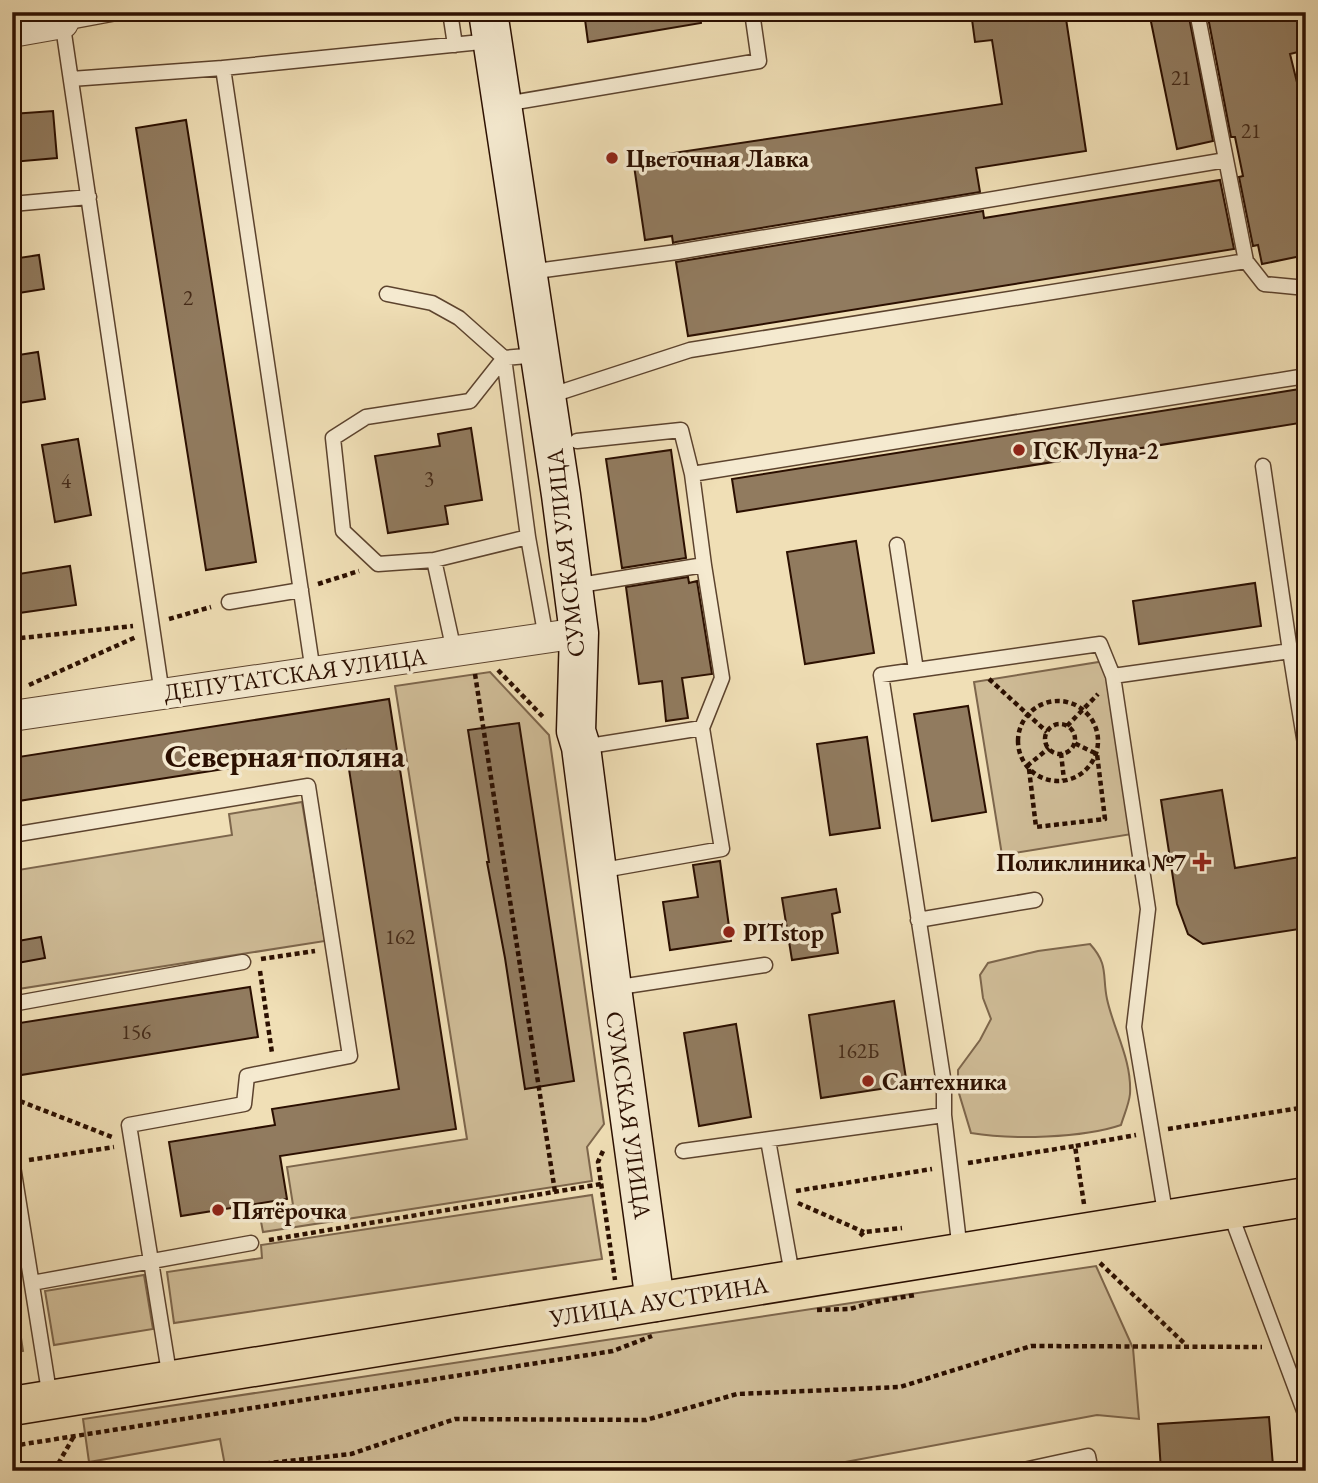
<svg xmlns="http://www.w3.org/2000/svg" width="1318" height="1483" font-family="'EB Garamond',serif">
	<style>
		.green { fill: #cfbc97; stroke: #7d664c; stroke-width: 2 }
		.building { fill: #917b5f; stroke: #2b0f00; stroke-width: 2 }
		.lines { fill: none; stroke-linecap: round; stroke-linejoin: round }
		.lane-casing { stroke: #5c432e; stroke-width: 17 }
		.street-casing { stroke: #5c432e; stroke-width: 32 }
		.secondary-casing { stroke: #2b0f00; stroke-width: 41 }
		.primary-casing { stroke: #2b0f00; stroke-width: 41 }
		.path { stroke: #2b0f00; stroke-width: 4.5; stroke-dasharray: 5 3.5; stroke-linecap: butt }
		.lane { stroke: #f5ead0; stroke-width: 14 }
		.street { stroke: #f5ead0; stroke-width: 30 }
		.secondary { stroke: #f5ead0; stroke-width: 38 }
		.primary { stroke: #f0dfb6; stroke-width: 38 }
		.poi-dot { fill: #8f2418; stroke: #f5ead0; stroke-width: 2.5 }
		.labels { text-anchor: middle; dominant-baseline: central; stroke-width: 7; stroke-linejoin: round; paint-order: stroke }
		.number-label { font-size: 21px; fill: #442a18 }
		.poi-label { font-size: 24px; font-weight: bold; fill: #2b0f00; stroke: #f5ead0; text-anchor: start }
		.street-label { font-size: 24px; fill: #2b0f00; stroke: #f5ead0 }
		.district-label { font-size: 32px; font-weight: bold; fill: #2b0f00; stroke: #f5ead0 }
	</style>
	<rect width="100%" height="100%" fill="#f0dfb6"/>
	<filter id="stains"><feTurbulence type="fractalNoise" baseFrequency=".00286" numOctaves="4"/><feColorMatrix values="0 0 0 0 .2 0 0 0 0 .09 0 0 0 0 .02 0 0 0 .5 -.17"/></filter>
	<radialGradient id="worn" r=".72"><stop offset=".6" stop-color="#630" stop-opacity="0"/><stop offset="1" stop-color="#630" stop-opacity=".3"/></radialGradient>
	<path class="green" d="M1105,661L1132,834L1002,855L974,682Z
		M490,672L549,735L604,1124L587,1147L592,1181L263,1232L259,1211L293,1205L287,1167L467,1139L395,686Z
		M302,802L325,941L12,990V871L232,835L229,814Z
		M1090,944C1109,965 1102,975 1107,999C1114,1031 1132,1060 1130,1094C1129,1104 1124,1115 1121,1125C1083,1138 1011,1140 971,1133L958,1090V1070L980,1040L991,1019L983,998L980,975L988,963L1038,951Z
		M592,1195L602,1259L174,1323L167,1272L262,1258L261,1245Z
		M1096,1266L1133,1348L1139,1419L1097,1415L797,1471H226L220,1439L89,1462L83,1419Z
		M144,1275L153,1329L54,1345L45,1291Z
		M12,1279L23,1351L12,1353Z"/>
	<path class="building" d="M584,12H700L701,23L588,42Z
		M971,12H1065L1086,151L976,168L980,192L676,242L673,243L672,236L645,240L633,159L1002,104L992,40L975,42Z
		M1149,12H1188L1213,141L1177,149Z
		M1207,12H1306V50L1290,54L1306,119V255L1262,264L1258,245L1253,246L1239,177L1243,176L1235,137H1231Z
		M53,111L57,158L12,162V114Z
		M186,120L256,562L206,570L136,128Z
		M1220,180L1234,249L688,336L676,262L983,211L984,218Z
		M39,255L44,289L12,294V259Z
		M38,352L45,399L12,404V356Z
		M1306,388V422L737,512L732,479Z
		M471,428L482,500L445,506L448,524L388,533L375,456L440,446L438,434Z
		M78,439L91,515L55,522L42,445Z
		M671,450L686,558L622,568L606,459Z
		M856,541L874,653L805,664L787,552Z
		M70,566L76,605L12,614V575Z
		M688,577L689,583L697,581L712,674L682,678L688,718L666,721L662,681L639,684L626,587Z
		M1255,583L1261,626L1139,644L1133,601Z
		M389,699L456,1129L280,1156L287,1199L181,1216L169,1142L275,1125L272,1109L399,1089L346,750L12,802V758Z
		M968,706L986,812L932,821L914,714Z
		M519,723L574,1081L525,1089L505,958L487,862H489L468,730Z
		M867,737L880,828L830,835L817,744Z
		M1222,790L1235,868L1306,856V928L1203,944L1188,934L1177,904L1161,800Z
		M720,861L731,941L670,950L663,902L698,897L693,865Z
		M836,889L840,912L832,914L838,953L792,960L782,898Z
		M41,937L45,958L12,964V942Z
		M250,987L258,1037L21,1075L13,1024Z
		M894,1001L907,1085L821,1098L809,1015Z
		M736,1024L751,1117L699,1126L684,1033Z
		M1269,1417L1273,1466L1161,1471L1158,1424Z"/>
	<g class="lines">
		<g class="lane-casing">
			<path id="lane" d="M450,12L455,45
				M62,20L162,694
				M63,23L122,12
				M223,68L313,672
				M71,79L223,68L491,41
				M505,104L759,61L752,12
				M12,204L89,197
				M1246,261L1264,284L1306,288
				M529,272L677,252L1226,160
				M387,294L432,303L459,318L504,358L538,355
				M504,358L528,537L434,560L378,564L343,531L333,438L366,417L470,401Z
				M549,396L690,350L1246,261L1197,12
				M1263,466L1290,651
				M692,474L1306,376
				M528,537L546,638
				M897,545L916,670
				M434,560L454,651
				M574,586L704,565L692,474L681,430L577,441
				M229,602L301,590
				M1113,676L1148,909L1134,1027L1166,1218
				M1297,695L1306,750
				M702,728L722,678L704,565
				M583,747L702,728L722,849L598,871
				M12,835L308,786L350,1056L247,1076L244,1104L129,1125L170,1379
				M918,920L1035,900
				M613,988L765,965
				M12,1004L243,962
				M944,1115V1084L881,675L1100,644L1113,676L1290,651L1297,695L1306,694
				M768,1140L793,1280
				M683,1151L944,1115L960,1251
				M12,1160L50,1398
				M1229,1210L1306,1416
				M32,1283L251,1243
				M1019,1471L1088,1456L1091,1471"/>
		</g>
		<g class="street-casing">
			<path id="street" d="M12,32L63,23
				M12,716L579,633"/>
		</g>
		<g class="secondary-casing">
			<path id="secondary" d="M488,12L561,495L579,633L576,731L581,747L612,988L655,1302"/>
		</g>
		<g class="primary-casing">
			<path id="primary" d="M12,1406L1306,1197"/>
		</g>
		<path class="path" d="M318,584L359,571
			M169,619L211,607
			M12,639L133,626
			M498,670L545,719
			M475,674L555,1192
			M989,679L1047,732
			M29,685L136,637
			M1018 741a40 40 0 1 1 80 0a40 40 0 1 1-80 0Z
			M1045 739a15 15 0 1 1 30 0a15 15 0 1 1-30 0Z
			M1067,726L1098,694
			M1061,753L1064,780
			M1027,766L1049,748
			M1029,769L1036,827L1105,819L1097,754L1074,743
			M261,959L315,951
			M260,971L272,1053
			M12,1098L112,1137
			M1168,1129L1306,1107
			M603,1151L598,1162L615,1280
			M29,1160L114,1147
			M968,1163L1075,1146
			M796,1191L932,1169
			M798,1203L864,1232
			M1084,1204L1075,1146L1136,1135
			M860,1236L864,1232L902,1228
			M269,1240L601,1184
			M1100,1263L1186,1345
			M817,1310L850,1309L874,1302L915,1295
			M12,1446L613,1351L652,1336
			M54,1471L74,1436
			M215,1471L225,1468L351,1454L455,1419L646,1420L737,1394L900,1387L1031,1346L1262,1347"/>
		<use href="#lane" class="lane"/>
		<use href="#street" class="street"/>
		<use href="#secondary" class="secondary"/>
		<use href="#primary" class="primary"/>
	</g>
	<g class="poi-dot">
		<circle cx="612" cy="158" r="7"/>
		<circle cx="1019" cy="450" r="7"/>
		<path d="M1198.5 851.5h7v7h7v7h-7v7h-7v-7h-7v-7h7z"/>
		<circle cx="729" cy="932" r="7"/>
		<circle cx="868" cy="1081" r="7"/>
		<circle cx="218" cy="1210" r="7"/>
	</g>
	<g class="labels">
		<g class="number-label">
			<text x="1181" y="77">21</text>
			<text x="1251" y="130">21</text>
			<text x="188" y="297">2</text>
			<text x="429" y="478">3</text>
			<text x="66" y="480">4</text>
			<text x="400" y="936">162</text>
			<text x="136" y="1031">156</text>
			<text x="858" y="1050">162Б</text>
		</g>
		<g class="poi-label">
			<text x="626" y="158">Цветочная Лавка</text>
			<text x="1033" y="450">ГСК Луна-2</text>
			<text x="1186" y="862" text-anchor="end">Поликлиника №7</text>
			<text x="743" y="932">PITstop</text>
			<text x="882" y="1081">Сантехника</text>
			<text x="232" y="1210">Пятёрочка</text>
		</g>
		<g class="street-label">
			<text transform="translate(565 553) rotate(-96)">СУМСКАЯ УЛИЦА</text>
			<text transform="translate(295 674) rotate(-8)">ДЕПУТАТСКАЯ УЛИЦА</text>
			<text transform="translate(629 1115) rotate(82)">СУМСКАЯ УЛИЦА</text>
			<text transform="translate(659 1301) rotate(-9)">УЛИЦА АУСТРИНА</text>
		</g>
		<g class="district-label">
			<text x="285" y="756">Северная поляна</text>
		</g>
	</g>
	<rect width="1318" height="1483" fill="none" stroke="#f0dfb6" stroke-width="42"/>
	<rect x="14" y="14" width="1290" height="1455" fill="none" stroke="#2b0f00" stroke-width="3.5"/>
	<rect x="21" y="21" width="1276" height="1441" fill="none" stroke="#2b0f00" stroke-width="2"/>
	<rect width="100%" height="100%" filter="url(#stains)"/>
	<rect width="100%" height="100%" fill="url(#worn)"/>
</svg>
